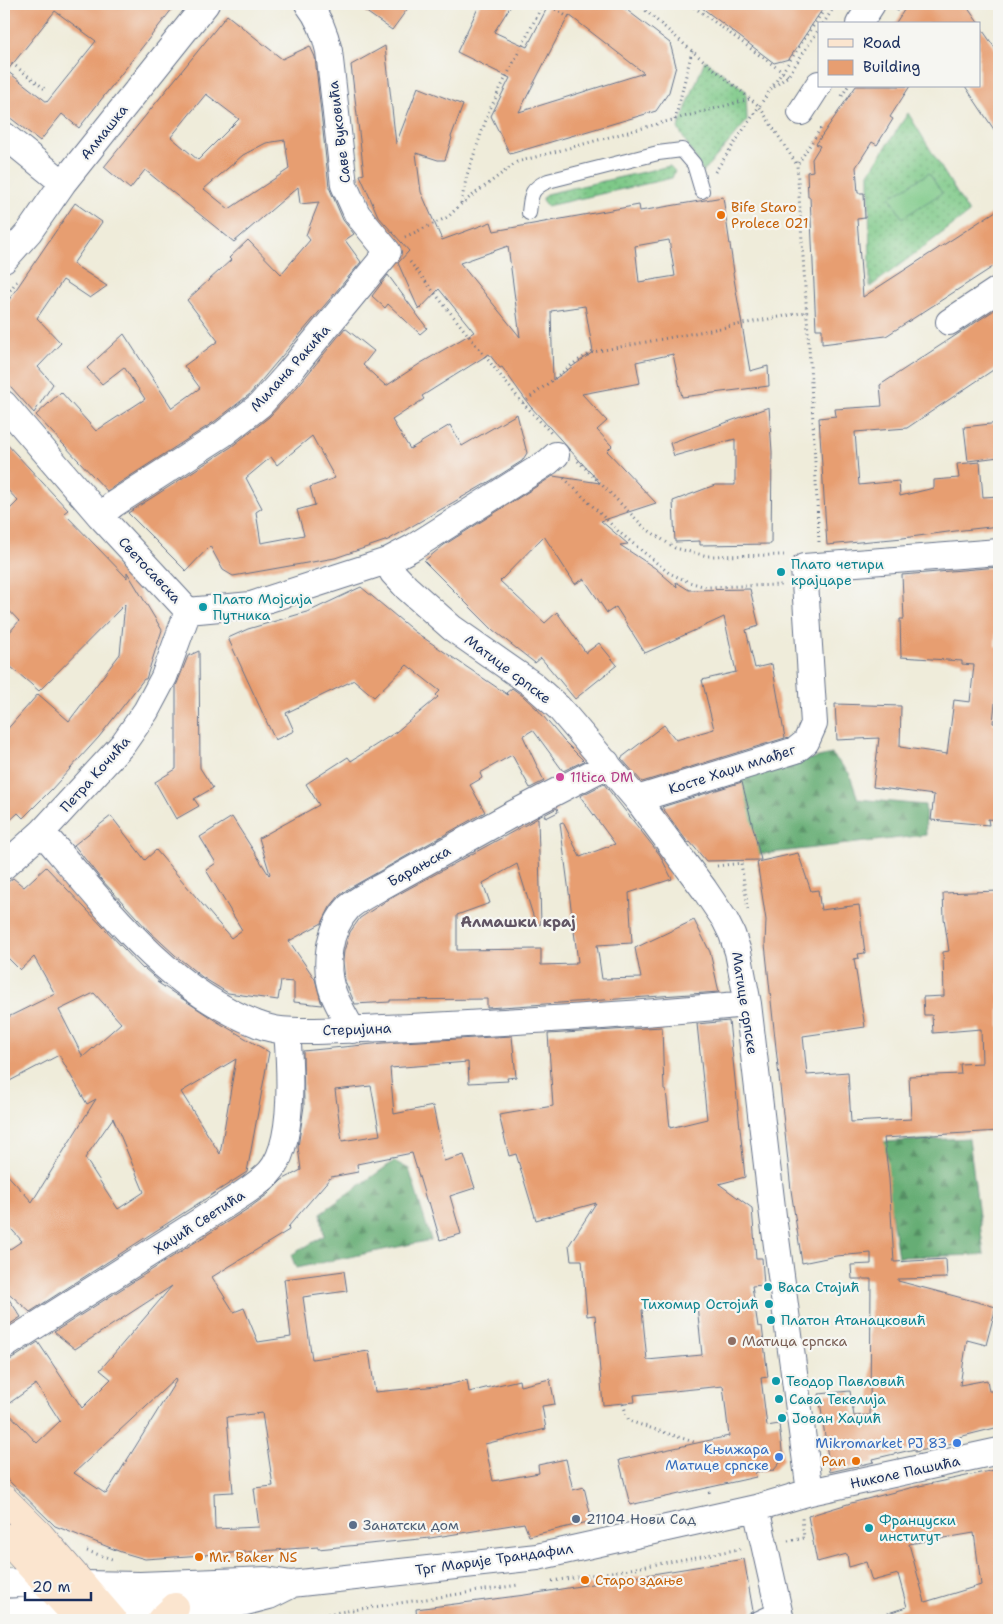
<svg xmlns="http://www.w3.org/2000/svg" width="1003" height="1624" font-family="'Shantell Sans',sans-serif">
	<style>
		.grass { fill: url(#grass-dots); stroke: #4c7c73 }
		.forest { fill: url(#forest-firs); stroke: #406e69 }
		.park { fill: #7ec988; stroke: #4c7c73 }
		.building { fill: #e79e71; fill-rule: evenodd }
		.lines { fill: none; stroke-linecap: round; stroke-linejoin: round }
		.service-casing { stroke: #657189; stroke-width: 16 }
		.minor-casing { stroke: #657189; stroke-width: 28 }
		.tertiary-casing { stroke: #657189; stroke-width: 29 }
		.secondary-casing { stroke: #657189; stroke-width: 29 }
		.path { stroke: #657189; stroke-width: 3; stroke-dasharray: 1 4; stroke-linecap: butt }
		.service { stroke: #fff; stroke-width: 14 }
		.minor { stroke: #fff; stroke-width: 26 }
		.tertiary { stroke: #fff; stroke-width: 28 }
		.secondary { stroke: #fbe5cf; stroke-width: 28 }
		.food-dot { fill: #e8710a; stroke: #f6f6f2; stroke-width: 2 }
		.culture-dot { fill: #0f9aa8; stroke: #f6f6f2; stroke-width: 2 }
		.hotel-dot { fill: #d1479c; stroke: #f6f6f2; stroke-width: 2 }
		.education-dot { fill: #8d6e63; stroke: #f6f6f2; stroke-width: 2 }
		.shop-dot { fill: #3f7fe0; stroke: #f6f6f2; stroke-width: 2 }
		.service-dot { fill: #5c6f8a; stroke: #f6f6f2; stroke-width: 2 }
		.labels { text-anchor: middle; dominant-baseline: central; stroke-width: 4.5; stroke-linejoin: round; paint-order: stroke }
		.street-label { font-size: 14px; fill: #1b2f5e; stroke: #f6f6f2 }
		.food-label { font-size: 14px; fill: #c56008; stroke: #f6f6f2; text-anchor: start }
		.culture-label { font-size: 14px; fill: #0d838f; stroke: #f6f6f2; text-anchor: start }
		.hotel-label { font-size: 14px; fill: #b23c85; stroke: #f6f6f2; text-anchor: start }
		.education-label { font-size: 14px; fill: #785e54; stroke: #f6f6f2; text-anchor: start }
		.shop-label { font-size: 14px; fill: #366cbe; stroke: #f6f6f2; text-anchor: end }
		.service-label { font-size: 14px; fill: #4e5e75; stroke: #f6f6f2; text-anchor: start }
		.neighbourhood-label { font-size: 15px; font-weight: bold; fill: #625665; stroke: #f6f6f2 }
	</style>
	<defs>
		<pattern id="grass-dots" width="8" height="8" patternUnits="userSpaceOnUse" patternTransform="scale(1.25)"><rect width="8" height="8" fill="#7ec988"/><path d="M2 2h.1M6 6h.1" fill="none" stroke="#66a472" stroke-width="1.8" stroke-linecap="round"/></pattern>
		<pattern id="forest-firs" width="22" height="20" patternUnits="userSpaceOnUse" patternTransform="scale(1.25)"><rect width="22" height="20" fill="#66ad74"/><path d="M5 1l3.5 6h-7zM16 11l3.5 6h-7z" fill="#538d62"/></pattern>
	</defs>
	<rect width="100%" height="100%" fill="#f6f6f2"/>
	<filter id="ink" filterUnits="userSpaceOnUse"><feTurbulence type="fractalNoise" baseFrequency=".02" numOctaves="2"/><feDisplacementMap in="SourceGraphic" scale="10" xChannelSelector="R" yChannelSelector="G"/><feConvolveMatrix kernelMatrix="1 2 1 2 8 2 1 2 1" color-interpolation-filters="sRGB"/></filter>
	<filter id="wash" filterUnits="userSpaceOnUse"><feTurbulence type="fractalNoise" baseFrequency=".0096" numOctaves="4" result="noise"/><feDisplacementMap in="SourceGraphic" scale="20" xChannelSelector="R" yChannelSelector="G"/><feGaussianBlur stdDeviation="1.12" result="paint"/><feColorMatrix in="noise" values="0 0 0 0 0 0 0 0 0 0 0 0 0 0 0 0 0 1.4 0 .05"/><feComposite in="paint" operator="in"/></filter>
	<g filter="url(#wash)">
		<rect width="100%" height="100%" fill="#efecda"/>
		<path class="grass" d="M705,60L746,91L747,121L703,172L678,128Z
			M908,113L969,213L870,287L869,173Z
			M670,166L675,171L672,178L547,206L542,200L546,194Z"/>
		<path class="forest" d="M832,754L849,773L858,799L925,805L926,835L754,855L740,775Z
			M969,1138L984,1255L898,1257L880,1142Z
			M394,1161L409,1169L431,1240L296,1268L291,1255L324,1236L321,1213Z"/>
		<path class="park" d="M929,173L942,193L902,218L890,197Z"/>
		<g id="blocks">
			<path class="building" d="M4,4H176L79,128L62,114L40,141L4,113ZM55,11L96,41L47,102L7,71Z
				M355,4H411L392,30Z
				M480,4H512L494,32L527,47L549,4H619L670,43L676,66L669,92L656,111L510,154L491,116L510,78L457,52ZM569,15L644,73L519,112Z
				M697,4H826L789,59L774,63Z
				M908,4H965L979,24H895Z
				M227,15L282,59L310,46L315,57L329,187L343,220L354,234L345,240L361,262L250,394L214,422L107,491L36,415L61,392L96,431L145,399L124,367L102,384L87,368L124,334L172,408L200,388L184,366L218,341L187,300L231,260L229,258L248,240L281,274L310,240L306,235L319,202L300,204L298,187L234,242L145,170L130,189L104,167ZM206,94L239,119L198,160L171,137ZM285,140L289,169L229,209L204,189L243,155L266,143Z
				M979,25L999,54V137L965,86H979Z
				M385,46L396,144L418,87L463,105L451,137L452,138L445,160H438L416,153L421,192L442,240L491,222L494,231L639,205L640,211L723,197L734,272L733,273L750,371L768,366L769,386L682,397L673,354L636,362L640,383L582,394L607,421L597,430L612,446L607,451L656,503L601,521L628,544L620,545L655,568L677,587L676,582L689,590L750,589L759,626L746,630L755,668L772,664L785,738L642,782L621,758L664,725L676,740L714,729L702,680L736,672L724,617L645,653L616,607L607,613L584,579L575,584L544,536L500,581L545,623L557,612L586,653L599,643L617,665L575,699L541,658L535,663L493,630L424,561L444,545L553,476L600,483L530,406L502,367L500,368L489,354L422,396L424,399L392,420L410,449L450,425L462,446L517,414L527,453L522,461L492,480L388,540L335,558L233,576L223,570L210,546L186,571L128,513L231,447L269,417L298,386L345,328L374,351L363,365L386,386L421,363L474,332L439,289L419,310L398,263L409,251L378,216L360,175L364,174L351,65ZM669,240L675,276L639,282L635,246ZM508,246L520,337L460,263ZM585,306L593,352L553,380L551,311ZM312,436L335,478L310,487L315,505L297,510L304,535L261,543L256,512L262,508L246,478L271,457L277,465Z
				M856,86H910L890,117L893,119L877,145L872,142L856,167L858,193H864L865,218L857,219L863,297L999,209V263L886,336L822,344V329H816L810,197H808L807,172L813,171L812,159L820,146L816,144Z
				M75,203L102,222L73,264L107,286L90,298L63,280L37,318L61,343L38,367L53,384L34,413L4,379V307Z
				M388,275L427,328L420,334L388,304L385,308L372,296Z
				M999,307V366L907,428L855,432L859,485L899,481L900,496L934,488V480L959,478L957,464L980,462L983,497L999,496V526L963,530L903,538L827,545L819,418L836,416L835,409L882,406L880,385Z
				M769,407L772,452L771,544L700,545V541L675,542L673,501L715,485H735V439L674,456L670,443Z
				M999,423V457L968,461L964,427Z
				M4,441L68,510L64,513L127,578V572L162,630L146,679H144L99,737L51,790L23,818L18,813L4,826V733L38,694L69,721L120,654L125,604L39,691L4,661V639L19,621L4,605V515L18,501L4,486Z
				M999,567V597H998L995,646L999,647V663L993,723L999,724V820L988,819L989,825L931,820L934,795L873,787L879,738L837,740L835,704L901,706L900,747L947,754L954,700L970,702L974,665L962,664V661L901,657L900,619H904L902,575Z
				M361,587L415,632L508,695L506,693L512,688L523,696L538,710L564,741L584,761L563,771L533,730L523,736L544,781L530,788L512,755L480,773L482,778L470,785L485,812L348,889L339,896L330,907L322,923L289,941L315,979L322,1005L294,1002V982L281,981L278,1000L228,993L202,977L175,955L149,931L100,878L74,845L111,816L145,860L156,850L231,938L242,930L206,870L216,863L200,837L232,817L269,875L270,874L259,838L319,805L306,784L348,757L351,761L396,732L438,697L436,695L440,691L407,665L374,697L354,680L286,713L294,731L275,740L228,638L248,629L310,611Z
				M199,651L200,768L213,788L194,799L199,806L176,819L155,782L176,769V686L188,656Z
				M742,782L761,860L706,861L690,842L688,843L662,807Z
				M604,784L660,855L672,879L629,893L632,943L597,945L602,979L641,978L635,948L694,920L710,952L719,992L487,1008V999L390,1000V1002L355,1004L345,981L343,961L344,951L350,932L360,918L386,901L538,818L541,924L536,925L517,864L483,883L490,903L457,915V950L541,949V965L576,964L575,962H578L560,823L563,822L580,857L615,844L580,796Z
				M557,808L558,812L546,818L544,815Z
				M798,853L811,891L818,890L821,910L859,905L865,953L858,954L859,958L854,959L865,1027L803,1036L807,1075L848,1072L851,1122L911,1119L909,1076L961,1074L960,1064L982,1063L981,1029L933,1033L932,1015H924L923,997L944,996L943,952L949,951L944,918L943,893L999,891V1131L884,1138L889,1179L894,1262L946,1259L947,1278L898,1279V1281L996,1307L986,1345L967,1340L960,1385L987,1380L989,1391H999V1427L955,1438L957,1442L915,1452V1449L873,1459L874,1462L830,1472L819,1394L850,1391L854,1416L870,1415L871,1279H852L851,1265L871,1264V1253L836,1256L802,1263L791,1190L765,944L766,920L757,862Z
				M46,867L143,969L144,968L161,983L157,982L216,1021L269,1052L247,1172L30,1312L4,1289V1253L22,1241L4,1221V1171L32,1202L96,1099L87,1104L59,1055L4,1084V1019L55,994L34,957L20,970L4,954V885L13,878L24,887ZM94,993L121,1023L83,1057L59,1010ZM236,1059L230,1094L220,1154L181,1092ZM113,1118L144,1192L118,1209L85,1158Z
				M729,1021L745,1177L719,1184L752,1208L756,1258H762L764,1285L752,1286L758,1327L762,1326L768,1377L761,1378L767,1426L779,1424L783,1459L774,1470L755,1472L756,1477L630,1505L619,1460L729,1436L723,1386L634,1395L635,1402L603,1405L595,1315L587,1316L582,1260H571L569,1245L596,1203L536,1220L516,1154L509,1156L499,1115L553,1106L548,1034L662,1027L664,1090H666L670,1128L707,1119L697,1024ZM697,1305L702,1355L647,1360L642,1310Z
				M512,1036L516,1077L507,1078L508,1081L469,1083L468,1062L390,1068L394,1114L433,1106L444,1161L464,1155L475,1188L450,1196L461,1234L440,1240L429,1202L427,1203L412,1153L357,1164L358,1172L331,1177L288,1227L289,1230L212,1277L234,1312L244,1308L258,1342L291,1337L284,1279L344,1271L347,1291L303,1297L312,1359L369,1351L375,1392L448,1385L467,1380L469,1392L519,1380L520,1386L550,1379L555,1404L542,1406L546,1429L485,1444L493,1481L539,1473L538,1465L566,1459L573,1490L584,1487L592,1521L529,1536L524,1523L430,1538L318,1549V1547L145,1559L121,1552L55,1526L4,1476V1408L37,1443L60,1421L36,1384L4,1407V1361L12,1359L38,1342L82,1408L111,1379L100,1370L172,1286L75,1349L54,1332L249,1208L268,1194L282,1180L301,1170L298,1147L304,1106L303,1051L383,1043ZM371,1086L380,1135L342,1141L335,1090ZM175,1379L176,1381L106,1494L74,1473ZM262,1413L273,1486L254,1488L259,1527L215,1529L214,1493L233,1492L227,1417Z
				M4,1292L21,1317L4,1328Z
				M999,1469V1620H880L879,1616L907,1607L898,1574L872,1581L866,1562L849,1567L847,1554L817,1562L808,1516L851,1503L910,1488ZM974,1533L981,1585L925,1602L909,1544Z
				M744,1559L753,1611L747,1615L720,1620H417L416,1609L525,1595Z"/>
		</g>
	</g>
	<g filter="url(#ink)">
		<use href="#blocks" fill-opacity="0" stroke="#657189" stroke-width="1"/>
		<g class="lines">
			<g class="service-casing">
				<path id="service" d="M529,213C531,195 530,189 548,181L658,153L682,150L694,164L702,191
					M754,1620L778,1609"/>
			</g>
			<g class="minor-casing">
				<path id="minor" d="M859,24L872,4
					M801,112L819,84
					M4,135L63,183
					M4,260L29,232L63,183L206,4
					M949,322L999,289
					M4,404L100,516L188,611
					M100,516L114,504L223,434L260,405L286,376L388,252L357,214L344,185L329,51C325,33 319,18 308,4
					M387,561L393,573L407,588L452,628L532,684L559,708L639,802L704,889L725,920L732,934L738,952L748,1004L773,1216L810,1492
					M188,611L251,605L387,561L412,548L548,462L556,455
					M639,802L644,797L796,750L806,742L814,724L804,567L999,552
					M42,832C104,904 165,988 257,1024C276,1032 295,1031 315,1031C347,1030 378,1028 410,1027C523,1021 635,1015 748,1004
					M4,866L42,832L123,744L146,711L164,677L188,611
					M352,1030C346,1018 339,1007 334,995C323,967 328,929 349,907C358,899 369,894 379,888L509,816L598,770L607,763
					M4,1346L222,1207C238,1197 255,1187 269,1173C295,1145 290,1067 287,1031
					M756,1508L781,1620
					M83,1584L140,1585L266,1580L291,1584L537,1557L756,1508L810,1492L999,1451
					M102,1607H175L242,1603L269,1596L289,1586"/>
			</g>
			<g class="tertiary-casing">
				<path id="tertiary" d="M4,1583L65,1584
					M4,1613L91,1608"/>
			</g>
			<g class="secondary-casing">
				<path id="secondary" d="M4,1499L40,1535L113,1620
					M4,1537L80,1620
					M161,1620L175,1607"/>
			</g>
			<path class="path" d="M547,4L571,19
				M638,4L692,51L759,106L797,165
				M690,4L788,76
				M897,11L901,4
				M823,24L836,4
				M4,57L46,90
				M774,87L788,76L819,29
				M842,96L848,86
				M675,120L692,51
				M715,172L828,4
				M461,203L467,175L489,111L543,4
				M405,237L448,217L461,204L517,162L750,99
				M410,262L520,400L551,433
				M4,298L17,281
				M523,403L577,361L593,352L806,312
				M578,461L645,528L675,548L707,556L784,555
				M564,478L619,532L669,573L689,582L706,587L781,585
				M819,542L810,363L797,165L821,128
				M717,866L741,863L748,909
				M623,1404L629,1421L697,1443
				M708,1487L710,1495
				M788,1541L804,1538L802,1518
				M87,1551L112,1559
				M552,1581L630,1569L740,1549
				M288,1620L518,1585"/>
			<use href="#service" class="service"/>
			<use href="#minor" class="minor"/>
			<use href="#tertiary" class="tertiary"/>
			<use href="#secondary" class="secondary"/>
		</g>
	</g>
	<g class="food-dot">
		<circle cx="721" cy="215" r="5"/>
		<circle cx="856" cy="1461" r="5"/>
		<circle cx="199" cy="1557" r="5"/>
		<circle cx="585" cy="1580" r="5"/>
	</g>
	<g class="culture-dot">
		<circle cx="781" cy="572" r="5"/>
		<circle cx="203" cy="607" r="5"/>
		<circle cx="768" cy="1287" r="5"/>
		<circle cx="769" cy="1304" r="5"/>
		<circle cx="771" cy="1320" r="5"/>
		<circle cx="776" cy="1381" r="5"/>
		<circle cx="779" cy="1399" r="5"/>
		<circle cx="782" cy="1418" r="5"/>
		<circle cx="869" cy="1528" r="5"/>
	</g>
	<circle class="hotel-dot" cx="560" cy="777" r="5"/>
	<circle class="education-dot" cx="732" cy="1341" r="5"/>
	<g class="shop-dot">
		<circle cx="957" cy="1443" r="5"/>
		<circle cx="779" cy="1457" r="5"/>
	</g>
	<g class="service-dot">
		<circle cx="576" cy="1519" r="5"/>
		<circle cx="353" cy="1525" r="5"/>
	</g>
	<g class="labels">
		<g class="street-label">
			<text transform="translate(104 132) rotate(-51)">Алмашка</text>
			<text transform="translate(339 132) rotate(-97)">Саве Вуковића</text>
			<text transform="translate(290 368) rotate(-48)">Милана Ракића</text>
			<text transform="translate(150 570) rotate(47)">Светосавска</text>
			<text transform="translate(508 669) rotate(37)">Матице српске</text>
			<text transform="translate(732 769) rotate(-18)">Косте Хаџи млађег</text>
			<text transform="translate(95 774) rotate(-48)">Петра Кочића</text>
			<text transform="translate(419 866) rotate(-29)">Барањска</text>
			<text transform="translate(745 1003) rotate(81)">Матице српске</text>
			<text transform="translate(357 1029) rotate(-2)">Стеријина</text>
			<text transform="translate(199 1222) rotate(-33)">Хаџић Светића</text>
			<text transform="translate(905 1472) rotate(-12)">Николе Пашића</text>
			<text transform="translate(494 1559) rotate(-8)">Трг Марије Трандафил</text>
		</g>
		<g class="food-label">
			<text x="731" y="207">Bife Staro<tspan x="731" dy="16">Prolece 021</tspan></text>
			<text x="846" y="1461" text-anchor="end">Pan</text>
			<text x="209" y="1557">Mr. Baker NS</text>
			<text x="595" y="1580">Старо здање</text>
		</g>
		<g class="culture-label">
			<text x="791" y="564">Плато четири<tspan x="791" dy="16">крајцаре</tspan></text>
			<text x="213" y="599">Плато Мојсија<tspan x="213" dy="16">Путника</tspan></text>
			<text x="778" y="1287">Васа Стајић</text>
			<text x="759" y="1304" text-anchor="end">Тихомир Остојић</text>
			<text x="781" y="1320">Платон Атанацковић</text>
			<text x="786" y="1381">Теодор Павловић</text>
			<text x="789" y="1399">Сава Текелија</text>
			<text x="792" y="1418">Јован Хаџић</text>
			<text x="879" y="1520">Француски<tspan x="879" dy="16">институт</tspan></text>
		</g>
		<g class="hotel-label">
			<text x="570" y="777">11tica DM</text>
		</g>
		<g class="education-label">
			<text x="742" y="1341">Матица српска</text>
		</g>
		<g class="shop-label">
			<text x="947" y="1443">Mikromarket PJ 83</text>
			<text x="769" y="1449">Књижара<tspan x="769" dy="16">Матице српске</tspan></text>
		</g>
		<g class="service-label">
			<text x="586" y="1519">21104 Нови Сад</text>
			<text x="363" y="1525">Занатски дом</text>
		</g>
		<g class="neighbourhood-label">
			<text x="518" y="922">Алмашки крај</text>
		</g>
	</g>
	<rect width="1003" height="1624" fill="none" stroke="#f6f6f2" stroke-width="20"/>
	<rect x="818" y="22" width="162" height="65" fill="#f6f6f2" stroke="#9ea6b7"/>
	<rect x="828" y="39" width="25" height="8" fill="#fbe5cf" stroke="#9ea6b7"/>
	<text x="863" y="48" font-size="15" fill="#1b2f5e">Road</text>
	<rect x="828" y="60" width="25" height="15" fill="#e79e71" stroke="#9ea6b7"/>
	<text x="863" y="72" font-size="15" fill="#1b2f5e">Building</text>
	<path d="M25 1592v8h66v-8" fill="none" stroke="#1b2f5e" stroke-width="2.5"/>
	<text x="32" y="1592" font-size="15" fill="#1b2f5e" stroke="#f6f6f2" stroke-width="4" paint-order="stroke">20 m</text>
</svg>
